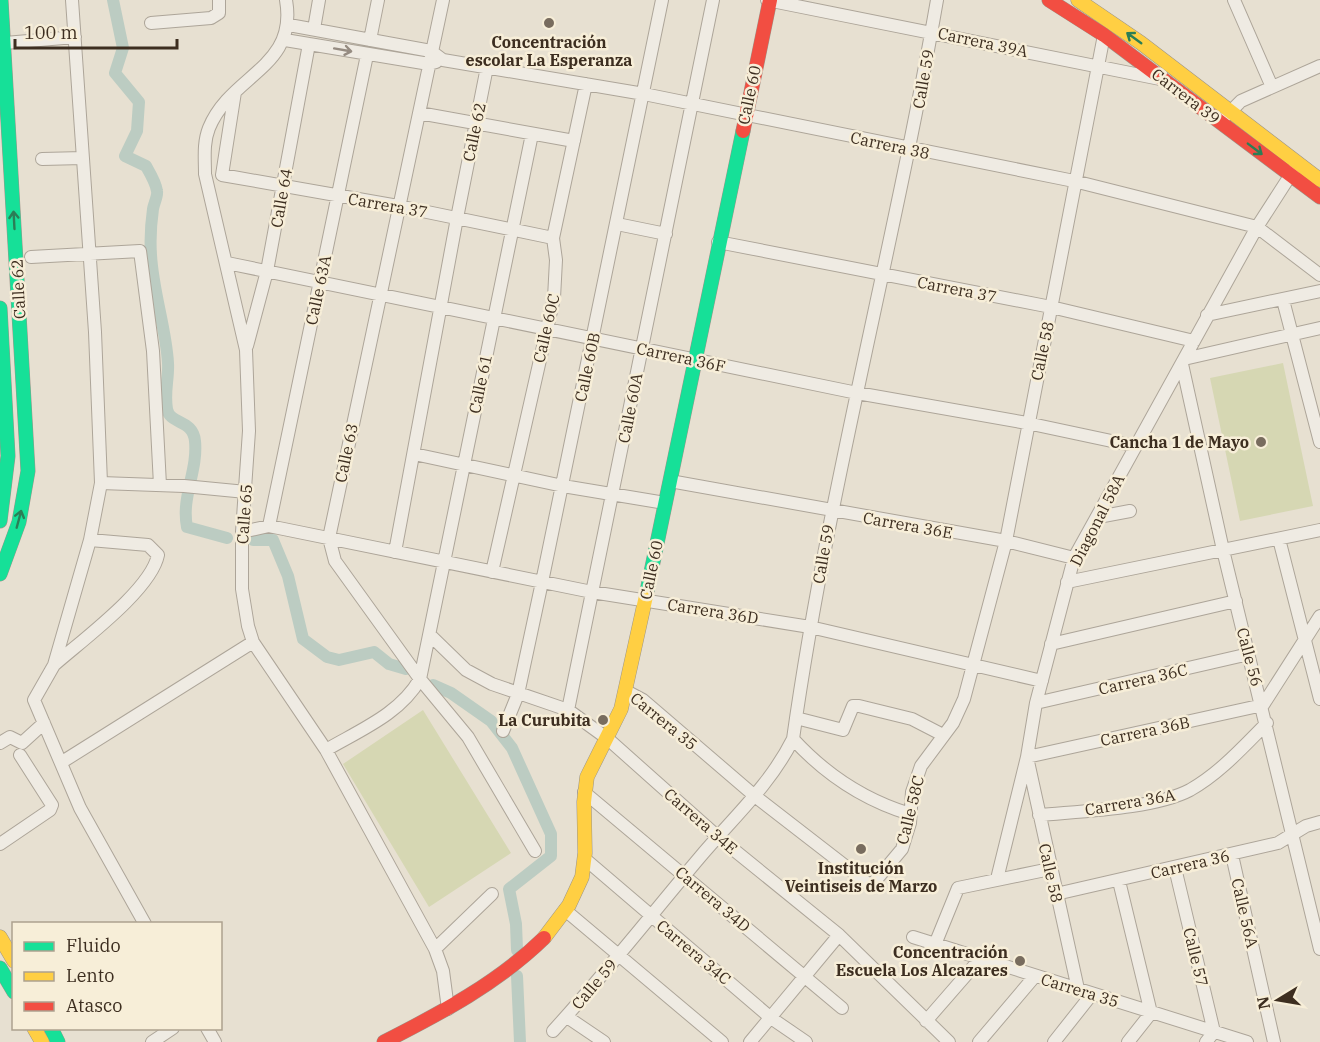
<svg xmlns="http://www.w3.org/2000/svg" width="1320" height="1042" font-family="'IBM Plex Serif',serif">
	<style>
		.green { fill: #d6d7b3 }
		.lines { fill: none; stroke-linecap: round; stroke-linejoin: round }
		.canal { stroke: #bcccc2; stroke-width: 12 }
		.street-casing { stroke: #ada599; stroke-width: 14 }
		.fast-casing { stroke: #9c958a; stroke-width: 15 }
		.slow-casing { stroke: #9c958a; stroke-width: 15 }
		.jam-casing { stroke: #9c958a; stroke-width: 15 }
		.street { stroke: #efebe3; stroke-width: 12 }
		.fast { stroke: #16e098; stroke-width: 14 }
		.slow { stroke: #ffcf43; stroke-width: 14 }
		.jam { stroke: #f24e42; stroke-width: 14 }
		.oneway { stroke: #2b7e56 }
		.oneway2 { stroke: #968c82 }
		.poi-dot { fill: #786c5e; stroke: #f7eed8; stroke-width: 2 }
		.labels { text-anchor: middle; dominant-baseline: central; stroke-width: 5; stroke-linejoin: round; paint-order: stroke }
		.poi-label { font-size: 16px; font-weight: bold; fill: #3d2e20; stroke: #f7eed8; text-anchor: end }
		.street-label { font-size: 16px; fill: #3d2e20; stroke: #f7eed8 }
	</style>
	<rect width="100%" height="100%" fill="#e7e0d1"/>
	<path class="green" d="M1283,363L1313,506L1240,521L1210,378Z
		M423,710L511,853L429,907L343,764Z"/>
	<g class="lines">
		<path class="canal" d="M113,0L123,48L115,73L139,102L137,131L125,156L146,166C150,173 156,183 157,191C158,196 154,203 153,209C151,223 150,240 151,255C153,292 166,328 168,363C169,378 164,392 167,409C170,425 193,419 195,441C198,471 181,497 187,527L227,538
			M253,540H273L288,576L303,639L327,657L339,660L374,652L389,664L406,669
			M433,685L451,693L491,721L512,748L551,834V856L509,889L516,924L517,950
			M517,976L520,1042"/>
		<g class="street-casing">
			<path id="street" d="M72,0L95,332L101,483L90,540L54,665L34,700L80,808L145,924
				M286,0C298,68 231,74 209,128C203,143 205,159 205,174L246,350L249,431L242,532V589L248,626L253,642L326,750L435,949L443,971L448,1009
				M443,0L329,538L335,561L420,679L468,737L535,851
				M767,0L1160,79
				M1234,0L1272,87
				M151,23L211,18L219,13V0
				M289,25L431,51L443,60L644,94L1074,181L1257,227L1320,275
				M314,29L319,0
				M285,40L429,64L436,62
				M370,40L378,0
				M5,43L75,37
				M235,92L222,175L398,206L553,238
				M419,113L574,141
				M1227,115L1241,101L1320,66
				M42,159L83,158
				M617,224L666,234
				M718,242L1051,307L1194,341
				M31,257L140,251L153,351L160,485
				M227,263L857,393L1027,423L1135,446
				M1283,300L1320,442
				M1207,315L1320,291
				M247,346L267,271L309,44
				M1184,359L1320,328
				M1182,364L1223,550L1320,949
				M414,454L563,486L665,503
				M670,481L1006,541L1074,558
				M101,483L184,486L246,492
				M1098,517L1130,511
				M269,526L367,55
				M242,532L269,526L592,592L810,627L1042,681
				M1279,539L1320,699
				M395,552L457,218L487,67
				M492,572L554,298L556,260L553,238L586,84
				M1067,582L1320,530
				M430,635L466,670L492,684L568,710L608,739L718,837L839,935L949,1042
				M1051,644L1236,601
				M54,665C81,641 151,590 158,555L148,545L90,540
				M626,691L643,700L756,797L871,886L902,849L910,823L912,792L921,766L953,723L964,699L1006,541L1104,35
				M1036,703L1249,654
				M568,710L713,0
				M796,718L843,730L853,706H859L912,719L943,735
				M503,731L518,694L542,582L662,0
				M793,739C826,775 864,800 910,814
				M0,743L10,737L22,743L44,723
				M326,750C360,730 400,714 420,679L532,134
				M62,762L253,642
				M584,792L842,1008
				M1039,815C1081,811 1154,809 1190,790C1220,773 1243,747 1267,723
				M0,844L50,810L52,805L20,755
				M1232,855L1274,1042
				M585,859L771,1018L806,1042
				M1175,868L1214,1032L1206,1042
				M997,879L1027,757L1036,703L1074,558L1257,227L1295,168
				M1119,881L1151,1013L1128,1042
				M1056,894L1278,843L1306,826L1320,822
				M565,910L722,1042
				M913,937L1247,1042
				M936,942L958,888L1050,869
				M435,949L492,894
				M1078,989L1027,757L1263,705L1320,616
				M567,1017L604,1042
				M926,1021L980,959
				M207,1028L215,1042
				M553,1031C604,975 651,915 700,857C733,818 770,785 793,739C828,490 894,248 937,0
				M152,1042L173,1028
				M750,1042L839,935
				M979,1042L1035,976
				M1054,1042L1092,994"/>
		</g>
		<g class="fast-casing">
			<path id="fast" d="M0,308L8,456L0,521
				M0,574L19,522L28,471L1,0
				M646,596L743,131
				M0,968L14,992
				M51,1028L58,1042"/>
		</g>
		<g class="slow-casing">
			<path id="slow" d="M1078,0L1141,43L1320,180
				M0,937L14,961
				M544,938L569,905L582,877L585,853L584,802L587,777L621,709L646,596
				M34,1028L42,1042"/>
		</g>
		<g class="jam-casing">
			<path id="jam" d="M1049,0L1104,35L1320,197
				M743,131L770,0
				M384,1042C441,1013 498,983 544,938"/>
		</g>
		<use href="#street" class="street"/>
		<use href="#fast" class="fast"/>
		<use href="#slow" class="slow"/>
		<use href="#jam" class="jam"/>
	</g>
	<defs><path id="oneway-shaft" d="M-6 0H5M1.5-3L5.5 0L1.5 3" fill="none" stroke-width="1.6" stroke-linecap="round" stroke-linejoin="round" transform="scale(1.5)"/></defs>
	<g class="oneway">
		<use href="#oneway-shaft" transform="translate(1134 38) rotate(-144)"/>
		<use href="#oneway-shaft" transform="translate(1255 149) rotate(37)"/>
		<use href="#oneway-shaft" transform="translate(14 220) rotate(-93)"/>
		<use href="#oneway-shaft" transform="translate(19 519) rotate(-75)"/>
	</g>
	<use class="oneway2" href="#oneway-shaft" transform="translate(343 50) rotate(10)"/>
	<g class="poi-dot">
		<circle cx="549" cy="23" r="6"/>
		<circle cx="1261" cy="442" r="6"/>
		<circle cx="603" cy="720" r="6"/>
		<circle cx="861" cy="849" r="6"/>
		<circle cx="1020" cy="961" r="6"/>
	</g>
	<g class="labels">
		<g class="poi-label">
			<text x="549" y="42" text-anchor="middle">Concentración<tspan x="549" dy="18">escolar La Esperanza</tspan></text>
			<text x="1249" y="442">Cancha 1 de Mayo</text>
			<text x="591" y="720">La Curubita</text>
			<text x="861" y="868" text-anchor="middle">Institución<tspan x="861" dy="18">Veintiseis de Marzo</tspan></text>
			<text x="1008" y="952">Concentración<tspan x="1008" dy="18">Escuela Los Alcazares</tspan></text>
		</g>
		<g class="street-label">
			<text transform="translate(983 42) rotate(12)">Carrera 39A</text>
			<text transform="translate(923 79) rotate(-80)">Calle 59</text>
			<text transform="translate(749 95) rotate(-78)">Calle 60</text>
			<text transform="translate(1186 96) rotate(37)">Carrera 39</text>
			<text transform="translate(474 132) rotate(-78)">Calle 62</text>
			<text transform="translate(890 145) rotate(12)">Carrera 38</text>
			<text transform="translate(281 198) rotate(-80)">Calle 64</text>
			<text transform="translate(388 205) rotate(10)">Carrera 37</text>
			<text transform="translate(18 289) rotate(-93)">Calle 62</text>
			<text transform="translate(957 289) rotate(11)">Carrera 37</text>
			<text transform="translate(318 290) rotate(-78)">Calle 63A</text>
			<text transform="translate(546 328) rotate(-77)">Calle 60C</text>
			<text transform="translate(1042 351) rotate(-78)">Calle 58</text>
			<text transform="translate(681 357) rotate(12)">Carrera 36F</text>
			<text transform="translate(587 367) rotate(-78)">Calle 60B</text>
			<text transform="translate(480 384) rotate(-78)">Calle 61</text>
			<text transform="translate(630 408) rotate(-79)">Calle 60A</text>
			<text transform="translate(346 453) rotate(-78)">Calle 63</text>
			<text transform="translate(244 514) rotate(-86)">Calle 65</text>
			<text transform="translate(1097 520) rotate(-63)">Diagonal 58A</text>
			<text transform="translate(908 525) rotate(10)">Carrera 36E</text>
			<text transform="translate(823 554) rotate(-80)">Calle 59</text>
			<text transform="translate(651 570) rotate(-78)">Calle 60</text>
			<text transform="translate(713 611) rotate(9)">Carrera 36D</text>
			<text transform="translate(1250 657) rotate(75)">Calle 56</text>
			<text transform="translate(1143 679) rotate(-13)">Carrera 36C</text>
			<text transform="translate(664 721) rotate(39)">Carrera 35</text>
			<text transform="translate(1145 731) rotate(-12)">Carrera 36B</text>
			<text transform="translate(1130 802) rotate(-10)">Carrera 36A</text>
			<text transform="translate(910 810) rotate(-76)">Calle 58C</text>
			<text transform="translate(701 821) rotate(41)">Carrera 34E</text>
			<text transform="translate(1190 864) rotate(-13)">Carrera 36</text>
			<text transform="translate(1051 873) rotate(77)">Calle 58</text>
			<text transform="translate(713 899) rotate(40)">Carrera 34D</text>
			<text transform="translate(1245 913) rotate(77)">Calle 56A</text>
			<text transform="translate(694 952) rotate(40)">Carrera 34C</text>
			<text transform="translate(1196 957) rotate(76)">Calle 57</text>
			<text transform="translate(594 984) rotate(-50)">Calle 59</text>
			<text transform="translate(1080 990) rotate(17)">Carrera 35</text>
		</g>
	</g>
	<rect x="12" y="922" width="210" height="108" fill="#f7eed8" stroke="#ada18e" stroke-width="1.5"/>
	<rect x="24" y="942" width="30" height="9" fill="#16e098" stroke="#ada18e" stroke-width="1.5"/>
	<text x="66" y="952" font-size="18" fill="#3d2e20">Fluido</text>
	<rect x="24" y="972" width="30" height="9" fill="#ffcf43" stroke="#ada18e" stroke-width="1.5"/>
	<text x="66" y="982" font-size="18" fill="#3d2e20">Lento</text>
	<rect x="24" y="1002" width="30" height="9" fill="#f24e42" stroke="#ada18e" stroke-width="1.5"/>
	<text x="66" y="1012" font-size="18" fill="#3d2e20">Atasco</text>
	<g transform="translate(1278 1000) rotate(259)" stroke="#f7eed8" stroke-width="4.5" paint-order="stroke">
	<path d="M0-4.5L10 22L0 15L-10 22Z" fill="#3d2e20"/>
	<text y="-9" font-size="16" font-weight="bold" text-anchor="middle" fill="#3d2e20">N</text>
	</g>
	<path d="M15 39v9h162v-9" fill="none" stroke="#3d2e20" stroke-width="3"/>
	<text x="24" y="39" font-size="18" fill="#3d2e20" stroke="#f7eed8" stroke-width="4.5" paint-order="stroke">100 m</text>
</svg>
